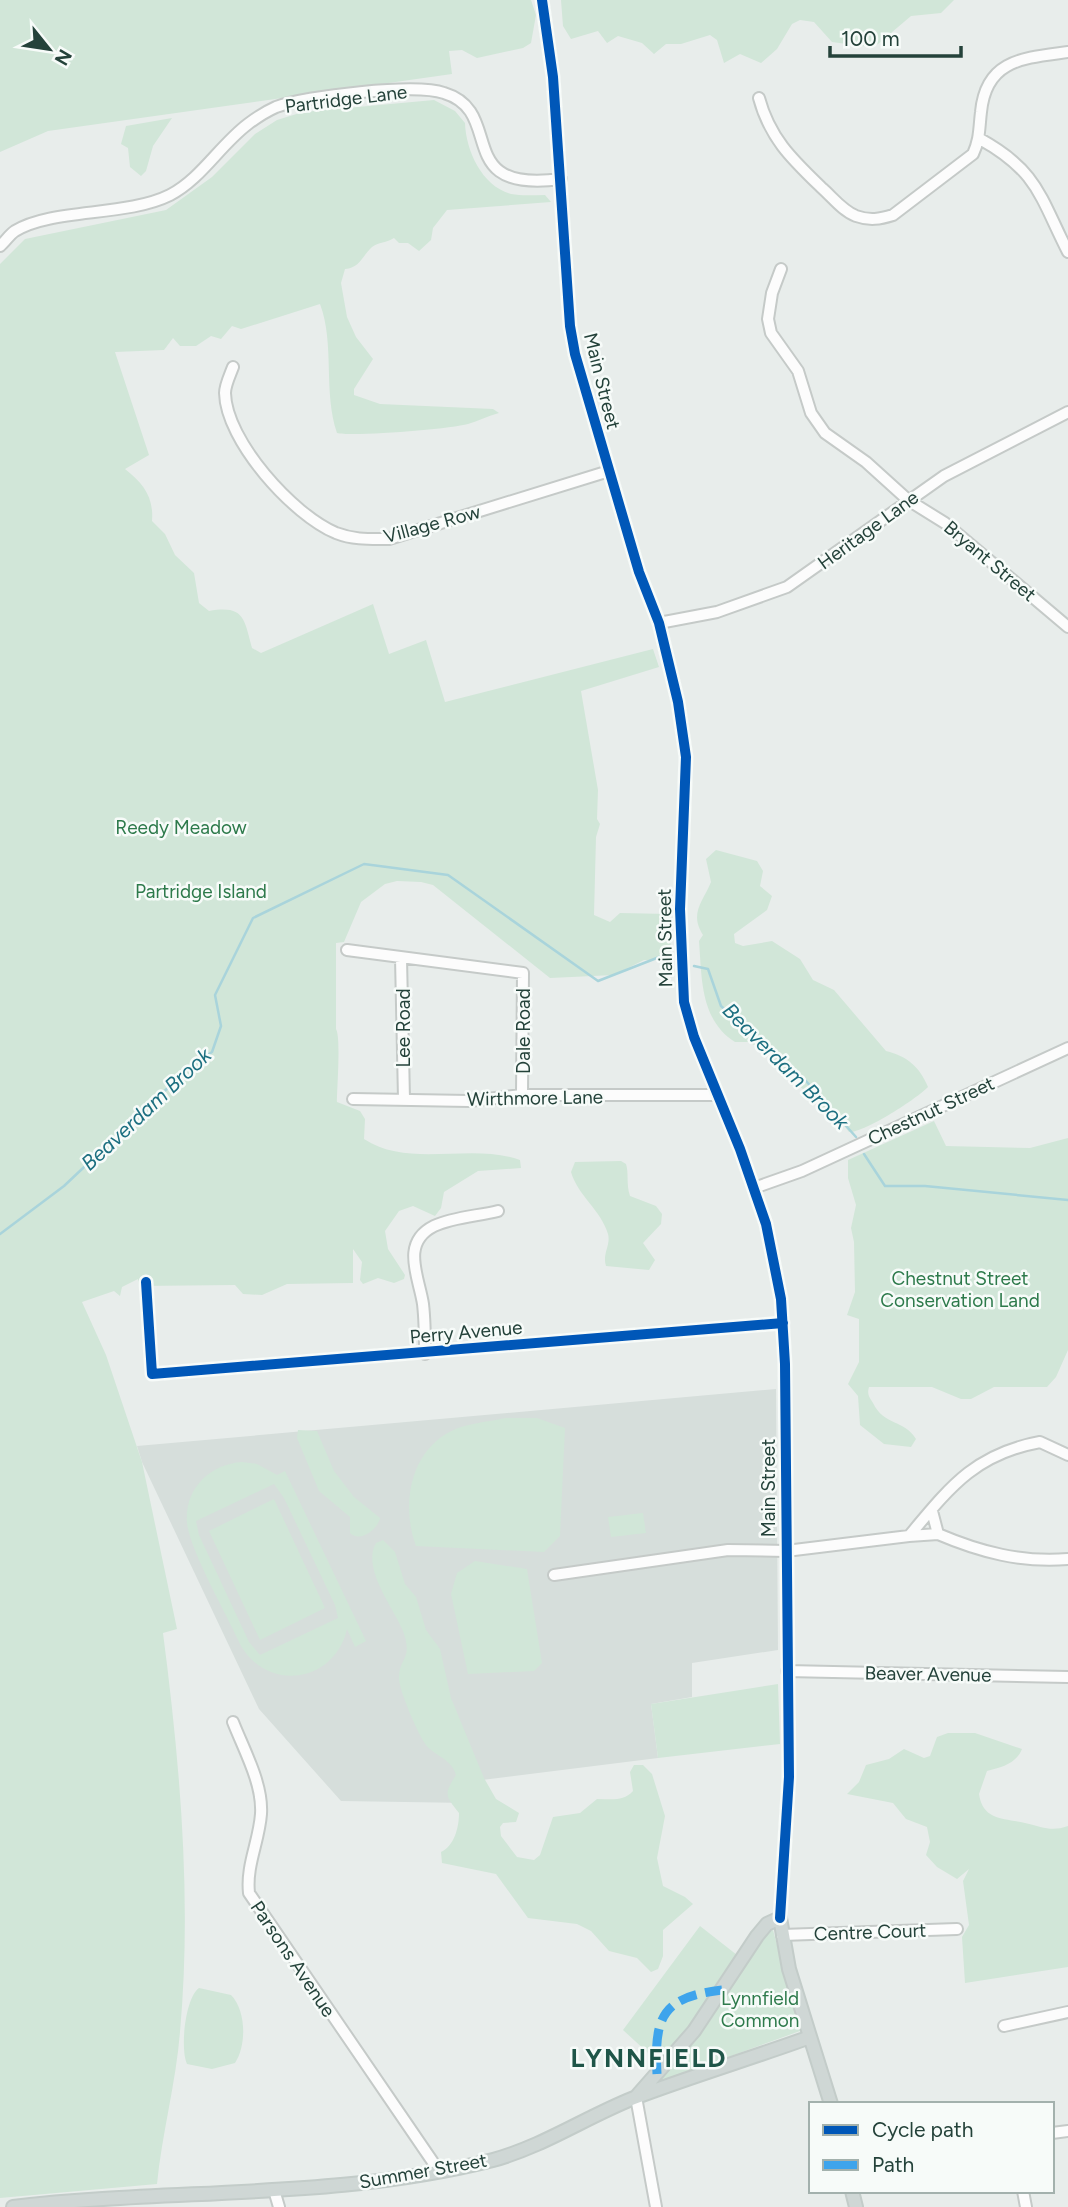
<svg xmlns="http://www.w3.org/2000/svg" width="1068" height="2207" font-family="Figtree,sans-serif">
	<style>
		.built { fill: #d6dedb }
		.green { fill: #d1e6d8; fill-rule: evenodd }
		.lines { fill: none; stroke-linecap: round; stroke-linejoin: round }
		.stream { stroke: #a9d4db; stroke-width: 2.5 }
		.minor-casing { stroke: #c5cac8; stroke-width: 14 }
		.major-casing { stroke: #c3ccc9; stroke-width: 16 }
		.minor { stroke: #fcfcfc; stroke-width: 10 }
		.major { stroke: #cfd7d5; stroke-width: 12 }
		.quiet { stroke: #3ea4ec; stroke-width: 9; stroke-dasharray: 18 9; stroke-linecap: butt }
		.cycleway-casing { stroke: #f7fbf9; stroke-width: 15 }
		.cycleway { stroke: #0057b8; stroke-width: 10 }
		.labels { text-anchor: middle; dominant-baseline: central; stroke-width: 5; stroke-linejoin: round; paint-order: stroke }
		.street-label { font-size: 19px; fill: #24423a; stroke: #f7fbf9 }
		.park-label { font-size: 19px; fill: #2d7a4b; stroke: #f7fbf9 }
		.water-label { font-size: 21px; font-style: italic; fill: #1c6f80; stroke: #f7fbf9 }
		.district-label { font-size: 26px; font-weight: bold; letter-spacing: 2px; fill: #1f5548; stroke: #f7fbf9 }
	</style>
	<rect width="100%" height="100%" fill="#e8edeb"/>
	<path class="built" d="M776,1389L778,1650L692,1663V1697L651,1704L658,1758L466,1782L469,1803L341,1801L259,1709L142,1462L137,1446Z"/>
	<path class="green" d="M0,0H531L536,15L531,43L523,48L477,58L462,50L449,51L452,74L48,131L0,152Z
		M561,0H954L941,13L911,16L878,44L869,47L832,42L814,22L800,20L792,24L777,49L761,63L740,54L724,63L717,40L710,35L681,44H666L654,54L642,43L618,36L607,43L598,31L571,39L563,26Z
		M434,100L455,111L465,123C466,151 482,186 511,194C521,196 534,195 545,195L551,202L447,210L433,228L431,240L419,251L408,243H399L394,238C387,243 378,242 372,247C362,256 360,268 345,269L341,283L347,317L356,337L373,359L354,389V395L380,404L493,409L499,413C488,416 478,421 468,424C450,429 353,437 337,433C323,392 335,344 320,304L241,329L232,326L221,339L211,336L196,346H180L173,338L164,350L115,352L149,455L125,469C143,483 154,497 152,521L165,534L175,555L194,573L199,603L209,611C244,605 244,618 252,648L261,653L373,604L389,654L426,640L445,702L653,649L659,667L581,691L598,790L597,819L600,824L596,837L594,915L610,922L620,913L669,914L671,954L661,960H644L614,975L550,978L433,885L421,882L397,881L385,884L361,902L344,942L336,943V1029C341,1037 337,1088 337,1102L360,1111L365,1119L364,1139C410,1169 470,1142 520,1160L521,1168L478,1171L444,1192L441,1208L435,1216L413,1206L399,1211L385,1231L388,1249L405,1275L404,1279L394,1283L378,1278L363,1284L360,1280L362,1262L353,1249V1283L287,1284L262,1295L243,1294L235,1285L139,1286L138,1279L122,1287L120,1296L114,1291L82,1302L106,1355L142,1462L177,1629L163,1633C180,1764 192,1899 180,2032C176,2083 162,2133 157,2184L0,2198V264L25,239L166,210L212,177L255,134L277,120L303,112Z
		M172,118L153,146L146,171L141,176L130,167L128,148L121,144L126,126Z
		M716,850L757,861L763,871L760,886L772,896L767,910L734,934L735,943L743,946L772,941L800,959L813,980L834,990L886,1051C907,1056 920,1067 928,1087C918,1098 864,1133 849,1132L832,1110L821,1107L761,1048L748,1042H735C700,1020 702,978 699,941L703,935C689,913 703,902 711,882L706,859Z
		M934,1121L946,1146L1030,1148L1068,1138V1350L1056,1377L1047,1387H994L971,1399H961L932,1387H869C867,1395 869,1396 873,1403C884,1426 904,1419 916,1439L911,1447L884,1444L860,1425L858,1396L848,1384L859,1362V1319L847,1315L855,1292L854,1242L851,1228L856,1205L848,1178V1160Z
		M621,1161L626,1164C629,1173 626,1184 630,1196L656,1206L662,1214L661,1224L643,1243L655,1260L649,1270L606,1266C602,1254 611,1245 608,1234C601,1210 578,1196 571,1172L575,1162Z
		M506,1418H537L565,1428L560,1536L544,1552L416,1546C400,1503 411,1446 458,1428C473,1423 491,1421 506,1418Z
		M298,1430L317,1431L334,1471L354,1497L380,1518C378,1529 360,1543 350,1533V1517L319,1491L297,1438Z
		M242,1462L257,1464L277,1475L285,1471L366,1641L355,1647L347,1629C335,1682 269,1693 241,1646C228,1617 190,1551 187,1523C184,1489 210,1464 242,1462ZM274,1484L284,1498L335,1605L338,1618L260,1655L249,1642L199,1535L196,1521Z
		M274,1499L325,1608L260,1640L209,1531Z
		M643,1513L646,1533L611,1537L608,1517Z
		M383,1540L395,1552L405,1584L416,1597L426,1630L440,1649L451,1698L484,1778L496,1799L519,1813L516,1822L503,1823L500,1827L501,1836L517,1857L534,1860L540,1855L553,1817L580,1813L597,1799C611,1799 623,1802 633,1791L630,1772L634,1765H643L652,1774L665,1816L657,1858L663,1886L685,1897L693,1904L663,1930V1956L658,1969L651,1972L637,1958L609,1951L591,1931L577,1924L528,1918L496,1874L442,1863L441,1852C454,1846 459,1828 459,1813C446,1796 443,1795 456,1775C451,1757 432,1756 424,1742C417,1731 398,1688 399,1677C400,1657 413,1659 403,1631C395,1610 361,1568 376,1543Z
		M475,1561L527,1569L542,1663L534,1671L468,1674L451,1594L457,1573Z
		M778,1684L780,1744L658,1758L651,1704Z
		M948,1733H975L1022,1749C1016,1764 1002,1767 987,1771L979,1794C983,1821 1004,1818 1025,1823C1043,1827 1051,1832 1068,1826V1967L965,1983L962,1937L969,1925L963,1881L969,1869L957,1879L937,1867L926,1855L930,1842L927,1827L906,1819L893,1803L847,1794L859,1782L866,1765L889,1759L904,1749L924,1758L930,1756L937,1737Z
		M700,1926L737,1955L689,2026L659,2063L623,2030Z
		M773,1930L800,2031L657,2083L697,2037L763,1936Z
		M199,1988L231,1995C246,2010 247,2045 235,2063L212,2069L187,2064C180,2049 185,1998 199,1988Z"/>
	<g class="lines">
		<path class="stream" d="M694,966L708,969L721,1006L806,1081L856,1137
			M864,1154L885,1186H925L1068,1200
			M0,1234L64,1186L190,1067L212,1052L221,1026L215,995L253,918L364,864L448,875L598,981L667,954"/>
		<g class="minor-casing">
			<path id="minor" d="M542,0L553,77L570,326L575,354L639,572L659,623L678,702L686,757L680,909L684,1002L694,1037L740,1149L766,1224L781,1299L785,1364L789,1777L780,1918
				M759,98C770,139 793,160 823,189C833,198 843,211 856,216C870,221 880,219 893,215L973,154C980,139 979,128 981,112C986,59 1024,58 1068,52
				M980,139C1038,171 1040,197 1068,252
				M0,246C5,242 9,235 15,231C52,208 126,217 170,195C201,179 220,145 248,124C256,118 267,111 276,107C305,96 416,83 444,93C507,112 450,194 561,179
				M781,269L772,293L768,319L771,333L798,371L811,413L825,433L866,462L908,500L945,523L1068,627
				M233,367C230,375 225,385 225,393C226,441 293,515 336,533C354,540 370,539 389,539L609,471
				M659,623L717,612L787,587L944,476L1068,412
				M347,950L523,973L522,1095
				M401,958L404,1099
				M353,1099L469,1101L522,1095H717
				M754,1188L802,1171L1068,1048
				M146,1282L152,1374L783,1323
				M425,1354C425,1337 425,1321 423,1304C419,1277 400,1243 434,1226C453,1217 478,1216 498,1211
				M932,1511L938,1534C980,1552 1022,1563 1068,1559
				M909,1536L938,1534
				M554,1575L728,1550L786,1551L909,1536C950,1487 975,1454 1040,1442L1068,1455
				M787,1671L1068,1677
				M233,1722C244,1750 263,1784 261,1814C259,1842 246,1865 249,1893L439,2171
				M782,1935L957,1929
				M1004,2026L1068,2012
				M636,2097L656,2207
				M1052,2133L1068,2131
				M274,2190L279,2207
				M1023,2191L1026,2207"/>
		</g>
		<g class="major-casing">
			<path id="major" d="M636,2097L694,2031L757,1936L767,1924L780,1918L789,1969L831,2104
				M852,2191L856,2207
				M13,2207C172,2188 336,2200 493,2160C544,2146 586,2117 634,2098C692,2076 752,2058 810,2037"/>
		</g>
		<use href="#minor" class="minor"/>
		<use href="#major" class="major"/>
		<path class="quiet" d="M657,2074C654,2017 662,1997 722,1990"/>
		<g class="cycleway-casing">
			<path id="cycleway" d="M542,0L553,77L570,326L575,354L639,572L659,623L678,702L686,757L680,909L684,1002L694,1037L740,1149L766,1224L781,1299L785,1364L789,1777L780,1918
				M146,1282L152,1374L783,1323"/>
		</g>
		<use href="#cycleway" class="cycleway"/>
	</g>
	<g class="labels">
		<g class="street-label">
			<text transform="translate(346 99) rotate(-7)">Partridge Lane</text>
			<text transform="translate(602 381) rotate(76)">Main Street</text>
			<text transform="translate(432 524) rotate(-15)">Village Row</text>
			<text transform="translate(868 530) rotate(-36)">Heritage Lane</text>
			<text transform="translate(990 561) rotate(40)">Bryant Street</text>
			<text transform="translate(665 938) rotate(-91)">Main Street</text>
			<text transform="translate(403 1028) rotate(-90)">Lee Road</text>
			<text transform="translate(523 1031) rotate(-90)">Dale Road</text>
			<text transform="translate(535 1098) rotate(-1)">Wirthmore Lane</text>
			<text transform="translate(931 1111) rotate(-25)">Chestnut Street</text>
			<text transform="translate(466 1332) rotate(-5)">Perry Avenue</text>
			<text transform="translate(768 1488) rotate(-90)">Main Street</text>
			<text transform="translate(928 1674) rotate(1)">Beaver Avenue</text>
			<text transform="translate(870 1932) rotate(-2)">Centre Court</text>
			<text transform="translate(293 1959) rotate(56)">Parsons Avenue</text>
			<text transform="translate(423 2171) rotate(-10)">Summer Street</text>
		</g>
		<g class="park-label">
			<text x="181" y="827">Reedy Meadow</text>
			<text x="201" y="891">Partridge Island</text>
			<text x="960" y="1278">Chestnut Street<tspan x="960" dy="22">Conservation Land</tspan></text>
			<text x="760" y="1998">Lynnfield<tspan x="760" dy="22">Common</tspan></text>
		</g>
		<g class="water-label">
			<text transform="translate(786 1066) rotate(45)">Beaverdam Brook</text>
			<text transform="translate(146 1109) rotate(-43)">Beaverdam Brook</text>
		</g>
		<g class="district-label">
			<text x="649" y="2058">LYNNFIELD</text>
		</g>
	</g>
	<rect x="809" y="2102" width="245" height="91" fill="#f7fbf9" stroke="#a3b1ad" stroke-width="2"/>
	<rect x="823" y="2125" width="35" height="10" fill="#0057b8" stroke="#a3b1ad" stroke-width="2"/>
	<text x="872" y="2137" font-size="21" fill="#24423a">Cycle path</text>
	<rect x="823" y="2160" width="35" height="10" fill="#3ea4ec" stroke="#a3b1ad" stroke-width="2"/>
	<text x="872" y="2172" font-size="21" fill="#24423a">Path</text>
	<g transform="translate(49 49) rotate(120)" stroke="#f7fbf9" stroke-width="5" paint-order="stroke">
	<path d="M0-5L12 26L0 18L-12 26Z" fill="#24423a"/>
	<text y="-10" font-size="19" font-weight="bold" text-anchor="middle" fill="#24423a">N</text>
	</g>
	<path d="M830 46v10h131v-10" fill="none" stroke="#24423a" stroke-width="3.5"/>
	<text x="841" y="46" font-size="21" fill="#24423a" stroke="#f7fbf9" stroke-width="5" paint-order="stroke">100 m</text>
</svg>
